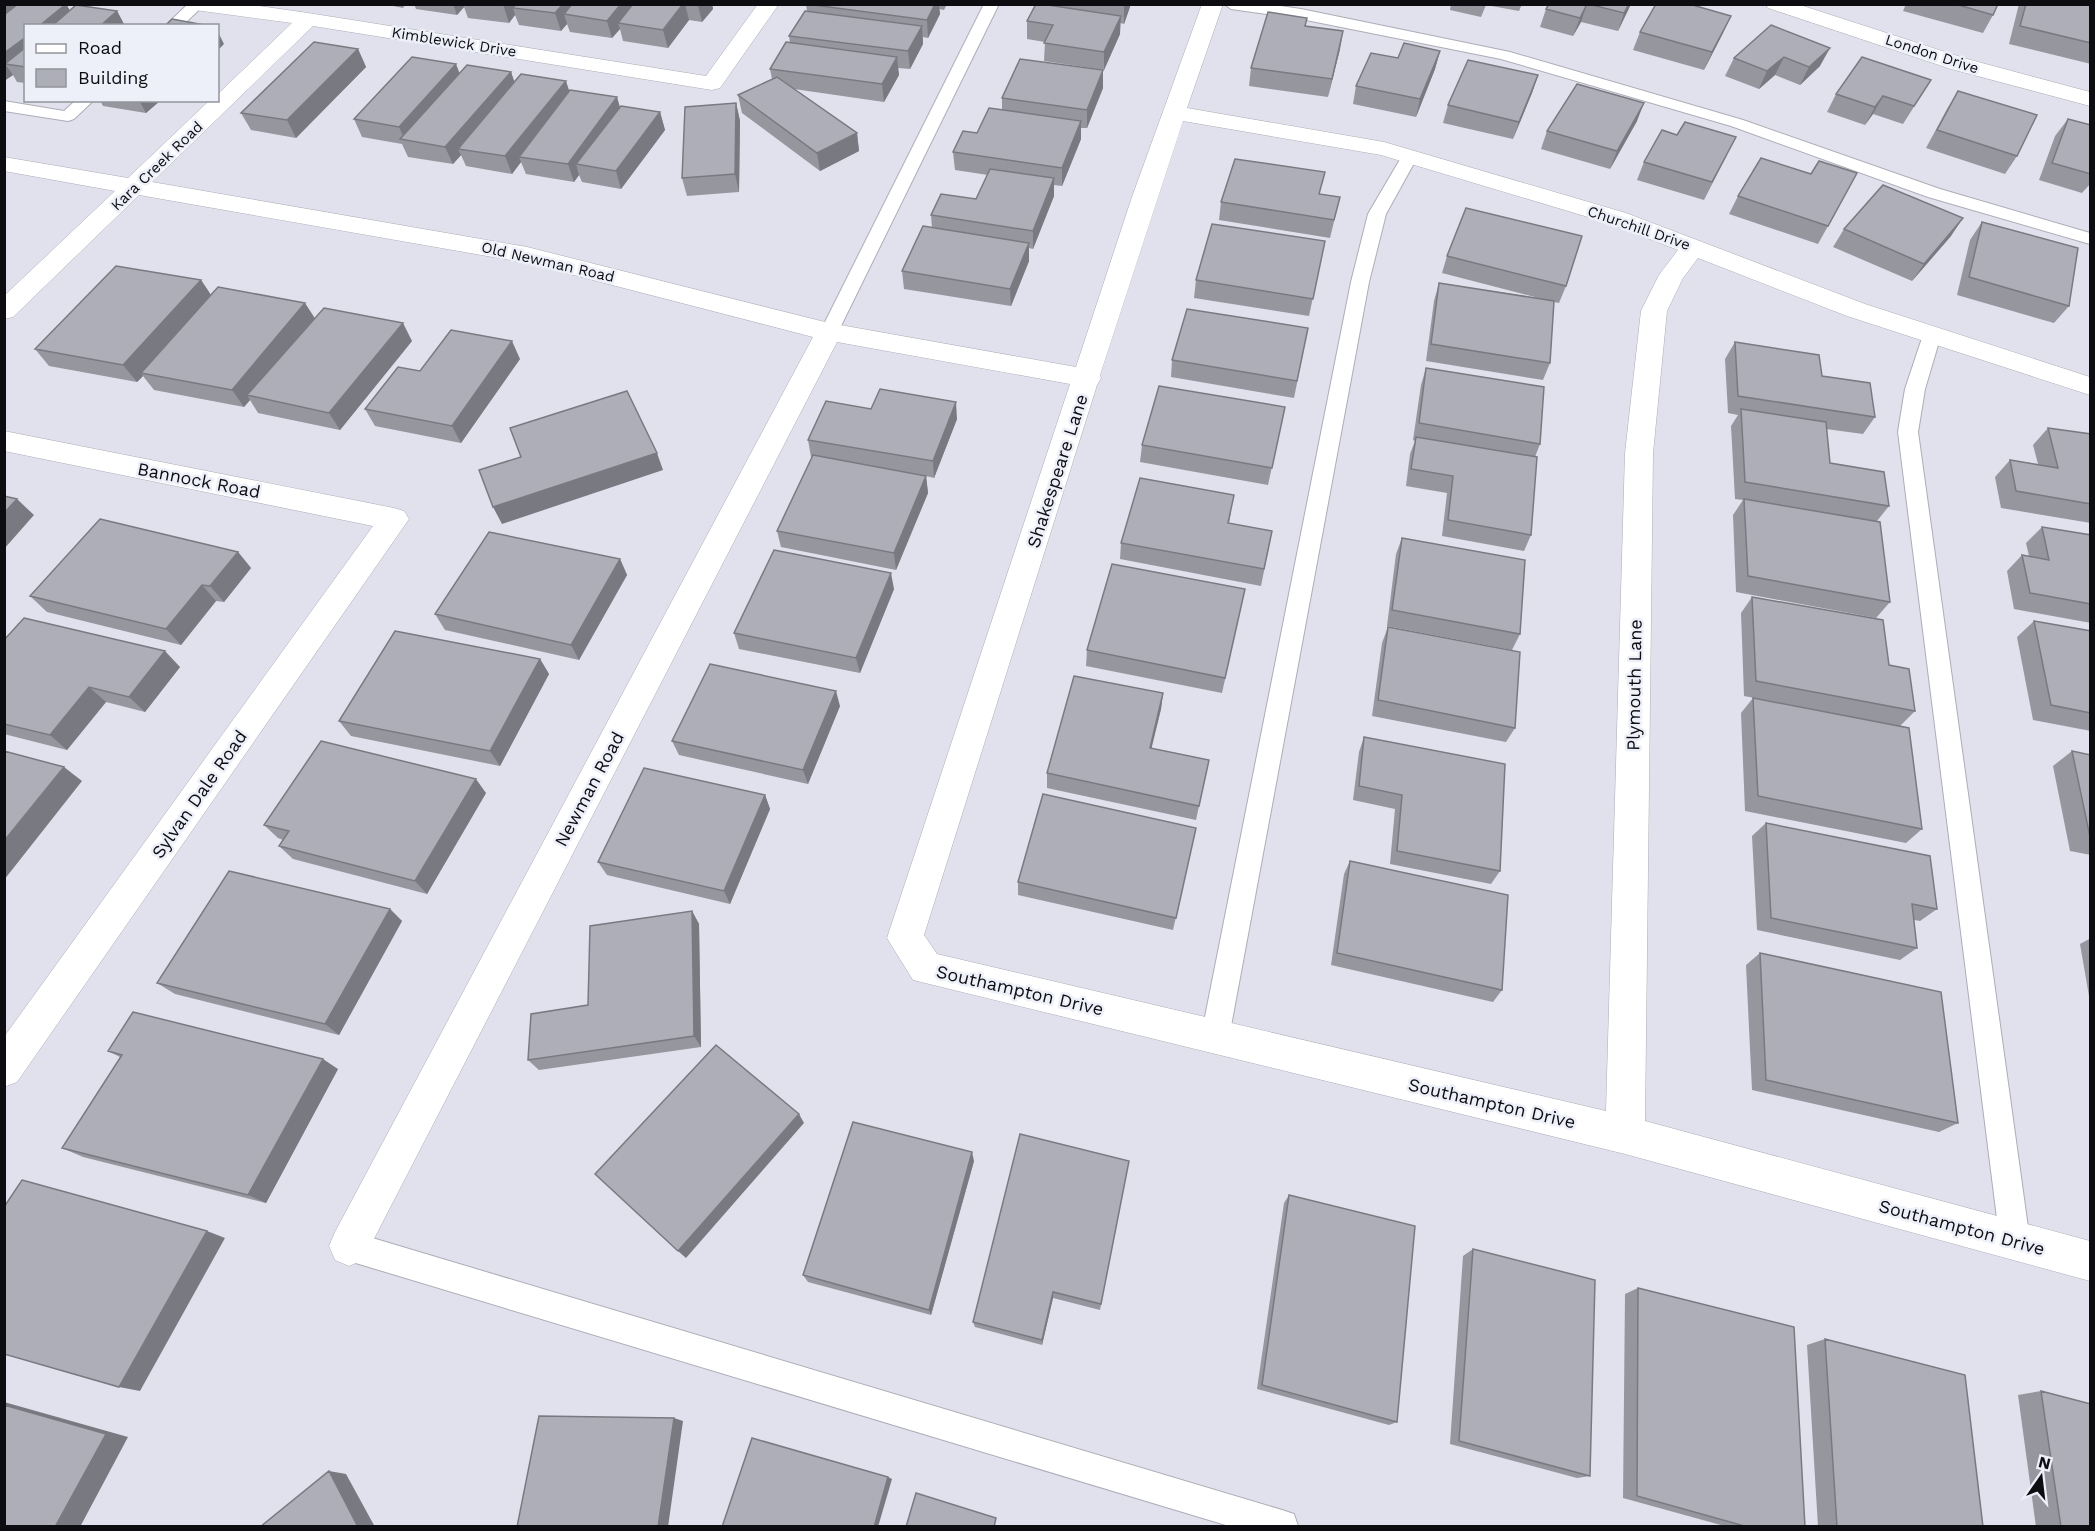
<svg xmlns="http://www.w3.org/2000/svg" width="2095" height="1531" font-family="'Work Sans',sans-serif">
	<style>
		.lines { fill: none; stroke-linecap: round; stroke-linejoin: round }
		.lane-casing { stroke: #acadb7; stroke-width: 2 }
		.street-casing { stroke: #acadb7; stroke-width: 1 }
		.lane { fill: #fff; fill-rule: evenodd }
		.street { fill: #fff; fill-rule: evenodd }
		.wall { fill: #95969e }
		.shaded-wall { fill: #797a81 }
		.building { fill: #adaeb8; stroke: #797a81; stroke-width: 1.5 }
		.labels { text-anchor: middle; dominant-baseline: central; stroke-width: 5; stroke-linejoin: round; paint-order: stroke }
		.far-street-label { font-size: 15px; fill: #0d0d11; stroke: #edeff9 }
		.street-label { font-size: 18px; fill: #0d0d11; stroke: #edeff9 }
	</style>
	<rect width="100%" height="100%" fill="#e0e1ec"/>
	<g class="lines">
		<g class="lane-casing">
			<path id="lane" d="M188,4L204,5L182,26H165Z
				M984,4H999L838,332L836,336H822L820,332Z
				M1224,4H1266L1301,9L1510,52L1743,120L1940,189L2090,233V244L1928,197L1731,126L1501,59L1301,19L1231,9Z
				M76,100H94L74,119L68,121L4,111V101L64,111Z
				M1410,151L1418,156L1386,214L1369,282L1229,1037L1225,1046L1215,1050L1205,1046L1201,1037L1351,282L1368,214L1402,156Z
				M1932,329L1939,331L1941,335L1925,389L1918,432L2030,1242L2025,1252L2015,1257L2005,1252L2000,1242L1898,432L1905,389L1923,335L1925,331Z
				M349,1231L1282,1510L1294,1514L1298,1526H1229L349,1261L339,1256L334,1246L339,1236Z"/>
		</g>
		<g class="street-casing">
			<path id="street" d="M185,4H246L308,13L706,76L758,4H779L720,88L712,90L313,26L152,182L527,247L829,323L1076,367L1132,197L1202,4H1223L1187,108L1384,142L1626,213L1865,304L2090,377V395L1847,316L1698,258L1683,278L1667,311L1653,453L1645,1121L2090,1241V1281L1625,1154L913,980L887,938L1070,384L837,342L363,1260L349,1266L335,1260L329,1246L335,1232L813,337L527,263L139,195L13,317L4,319V296L115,191L4,171V157L128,178L210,100H218V94L292,23L195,10ZM1183,121L1381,155L1608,223L1678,250L1659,275L1641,311L1625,453L1606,1111L937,954L924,935L1097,385L1101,378L1100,375Z
				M1765,4H1797L1967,59L2090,92V106L1951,69L1768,8Z
				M4,431L394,508L404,511L409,519L17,1082L4,1087V1037L373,526L4,451Z"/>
		</g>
		<use href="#lane" class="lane"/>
		<use href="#street" class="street"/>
	</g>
	<path class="wall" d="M4,4H66L70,11H117L125,26H26V83L17,82L13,75L4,81Z
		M383,4H406L403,8Z
		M414,4H712L713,9L702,22L689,20L668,48L623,41L620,29L612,38L570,32L567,24L561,31L519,25L515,15L509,23L468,18L464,7L457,15L416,9Z
		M947,4L944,10L939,9L940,14L928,38L923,37V44L910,69L898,68L899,75L884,102L794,89L857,133L859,151L820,171L742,113L738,95L772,79L770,69L790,43L789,36L807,11L806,5Z
		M1046,4H1131L1124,24L1120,23V34L1104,70L1044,61L1045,42L1027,39V21Z
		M1451,4H1522L1519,11L1486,5L1481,17L1450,10Z
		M1549,4H1631L1618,31L1581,22L1573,36L1540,27L1546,9Z
		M1906,4H1998L1993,15L1983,33L1903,11Z
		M2019,4H2091V64L2009,44Z
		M1771,25L1820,66L1800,85L1775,75L1759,89L1725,76L1734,58Z
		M1640,32L1723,33L1704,70L1633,50Z
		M358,49L366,67L296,138L251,130L241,113Z
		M1340,49L1328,97L1249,86L1251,68Z
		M1440,51L1435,69L1416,117L1353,104L1356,86L1398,58Z
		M511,72L514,82L569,91L620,107L660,112L665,130L621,189L582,182L579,175L574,182L526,174L521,162L512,174L466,166L461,155L453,164L408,157L402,144L362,137L354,119L460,73Z
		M1538,75L1532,93L1513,139L1443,123L1448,105Z
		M1931,80L1903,124L1873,114L1865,125L1827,112L1836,94Z
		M1103,88L1087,128H1081V139L1062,186L1054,185V196L1033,249L1029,248V261L1011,306L904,289L902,271L932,228L931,215L976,199L988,175L955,170L953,152L977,133L1002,110V98Z
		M1958,91L2017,156L2005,174L1926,148L1947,109Z
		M100,100H161L146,113L103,106Z
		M736,103L740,121L739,192L687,196L682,178Z
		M2068,119L2091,125V183L2082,193L2039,180L2055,136Z
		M1637,121L1610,169L1541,149L1547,131Z
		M1727,155L1704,200L1637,180L1644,162Z
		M1320,194L1340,197L1330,238L1219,220L1221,202Z
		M1738,196L1828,226L1818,244L1729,214Z
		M1982,222L2069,306L2054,323L1957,295L1970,240Z
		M1844,229L1951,236L1912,281L1833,247Z
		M1325,241L1309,316L1194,298L1196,280Z
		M1447,256L1566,286L1559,303L1554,302L1550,363L1543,380L1426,361L1434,301L1439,283L1539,298L1442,273Z
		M201,280L211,295L412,341L340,430L258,413L250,400L244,407L154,390L143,376L137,382L49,366L35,349Z
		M1308,328L1294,398L1171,377L1172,360Z
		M1735,342L1822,376L1875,417L1863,434L1826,429L1830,463L1889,506L1877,521L1890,602L1876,618L1736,592L1733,515L1743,500L1735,499L1731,426L1738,415L1728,413L1725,359Z
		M520,359L461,443L375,426L365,409L420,371Z
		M1426,368L1540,444L1535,457L1531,535L1524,551L1442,536L1447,493L1406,486L1410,454L1415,441L1413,440L1421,385Z
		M1285,407L1268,485L1140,462L1142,445Z
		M871,409L957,419L934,478L926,476L928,493L896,570L781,547L777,531L812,457H811L808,440Z
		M2048,428L2091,434V523L2001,508L1995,477L2010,460L2038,464L2033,445Z
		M1231,512L1229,523L1272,531L1261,586L1120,559L1121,543Z
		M2042,527L2091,535V623L2014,609L2007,571L2022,555L2029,556L2026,543Z
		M1402,538L1520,634L1512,650L1387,626L1396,554Z
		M238,552L251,568L224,602L216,601L181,645L47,612L30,596Z
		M620,559L627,575L579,660L445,630L435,614Z
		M894,589L860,673L739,649L734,633Z
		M1245,589L1222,693L1086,666L1087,650Z
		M1752,597L1889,665L1915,711L1900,726L1744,696L1741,613Z
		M2034,621L2091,631V731L2033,720L2017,637Z
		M1388,627L1515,728L1506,742L1372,716L1382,643Z
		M4,640L180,667L145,712L106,702L67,750L4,734Z
		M540,659L549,674L500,766L351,736L339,721Z
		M1163,693L1161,709L1151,748L1209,760L1196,820L1047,788V773Z
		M1753,698L1922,829L1906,843L1745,811L1741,713Z
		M840,706L808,784L679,755L672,741Z
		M1364,737L1500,871L1491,884L1390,864L1395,809L1353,800L1359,752Z
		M2072,751L2091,755V855L2070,851L2053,766Z
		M486,793L427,894L293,859L279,846L283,840L278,838L264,825Z
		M765,795L770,809L730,904L607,875L598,862Z
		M1766,823L1937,909L1920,921L1914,920L1917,948L1900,960L1757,930L1752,836Z
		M1196,828L1173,930L1018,895V882Z
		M1350,861L1502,990L1493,1002L1331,965L1344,874Z
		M390,909L402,921L339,1035L175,994L157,983Z
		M692,911L699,924L701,1047L539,1070L528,1060Z
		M2091,938V996H2089L2080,944Z
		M1760,953L1958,1123L1939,1132L1752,1090L1746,965Z
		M108,1051L338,1069L266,1203L83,1157L62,1148L120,1057Z
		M974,1161L931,1315L808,1282L803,1275Z
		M1129,1161L1100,1310L1053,1298L1042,1345L975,1327L973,1322Z
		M1289,1195L1397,1422L1389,1425L1257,1389L1284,1203Z
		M1473,1249L1590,1476L1577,1478L1450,1444L1463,1256Z
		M1638,1288L1805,1527H1728L1623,1498L1625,1294Z
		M1825,1339L1983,1527H1818L1807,1345Z
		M2041,1391L2091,1527H2036L2018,1395Z"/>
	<path class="shaded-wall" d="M6,4H23L4,32V5Z
		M66,4L77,22L73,26H39Z
		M453,4H463L464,7L457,15Z
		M503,4H524L513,8L515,15L509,23Z
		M563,4H583L564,14L567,24L561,31L555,13Z
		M621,4H640L618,23L620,29L612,38L607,21Z
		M683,4H685L689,20L668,48L663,30Z
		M712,4L713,9L702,22L698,5Z
		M935,4H939L940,14L928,38L927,20Z
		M1125,4H1131L1124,24V6Z
		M1587,4L1581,22L1573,36L1580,18Z
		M1629,4H1631L1618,31L1624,13Z
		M117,11L125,26H100Z
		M1121,16L1120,34L1104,70V52Z
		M1731,16L1723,33L1704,70L1712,52Z
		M922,26L923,44L910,69L908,51Z
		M1343,31L1340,49L1328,97L1332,79Z
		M218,32L224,44L218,50Z
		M26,37V64H5L13,75L4,81V53Z
		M1830,48L1820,66L1800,85L1809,67Z
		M358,49L366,67L296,138L287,120Z
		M1440,51L1435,69L1416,117L1420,99Z
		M897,57L899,75L884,102L882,84Z
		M1784,57L1775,75L1759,89L1767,71Z
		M456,64L463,82L405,140L399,127Z
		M1103,70V88L1087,128V110Z
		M511,72L517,89L458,149L461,155L453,164L445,147Z
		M1538,75L1532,93L1513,139L1519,122Z
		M566,81L572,99L519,157L521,162L512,174L505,156Z
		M1883,96L1873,114L1865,125L1875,107Z
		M617,97L622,114L576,164L579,175L574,182L568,164Z
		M139,100H161L146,113Z
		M736,103L740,121L739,192L735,174Z
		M1644,103L1637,121L1610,169L1617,151Z
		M660,112L665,130L621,189L616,171Z
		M1081,121V139L1062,186V168Z
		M857,133L859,151L820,171L817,153Z
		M1054,178V196L1033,249V231Z
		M1963,218L1951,236L1912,281L1924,264Z
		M1029,243V261L1011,306L1010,289Z
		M201,280L213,298L141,373L143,376L137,382L123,365Z
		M305,303L316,320L247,395L250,400L244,407L232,390Z
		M403,323L412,341L340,430L329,413Z
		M512,341L520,359L461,443L452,426Z
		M956,402L957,419L934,478L933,461Z
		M657,453L663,470L502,524L493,507Z
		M926,476L928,493L896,570L894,553Z
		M17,499L34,515L4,549V513Z
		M238,552L251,568L224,602L210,586Z
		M620,559L627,575L579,660L571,645Z
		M891,573L894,589L860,673L856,658Z
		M202,585L216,601L181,645L166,629Z
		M165,651L180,667L145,712L129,697Z
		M540,659L549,674L500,766L490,751Z
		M89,687L106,702L67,750L50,735Z
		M836,691L840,706L808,784L803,770Z
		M1163,693L1161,709L1148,763L1150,748Z
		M64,767L82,781L4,880V841Z
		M476,779L486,793L427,894L415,881Z
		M765,795L770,809L730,904L724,891Z
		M390,909L402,921L339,1035L325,1024Z
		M692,911L699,924L701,1047L694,1036Z
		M323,1059L338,1069L266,1203L248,1195Z
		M799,1114L804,1123L686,1258L678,1251Z
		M972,1152L974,1161L931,1315L929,1310Z
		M207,1231L225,1238L140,1391L119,1387Z
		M1053,1292V1298L1042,1345V1340Z
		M4,1402L128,1437L80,1527H55L4,1405Z
		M674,1418L683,1421L668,1527H658Z
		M329,1471L346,1474L375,1527H358Z
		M888,1477L892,1479L878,1527H874Z"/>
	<path class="building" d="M18,4H66L39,26H26V37L4,53V15Z
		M516,4H563L555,13L513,8Z
		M572,4H621L607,21L564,14Z
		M633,4H683L663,30L618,23Z
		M806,4H935L927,20Z
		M1036,4H1041L1121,16L1104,52L1044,43L1053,25L1027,21Z
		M1549,4H1587L1580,18L1546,9Z
		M1588,4H1629L1624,13Z
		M1656,4H1689L1731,16L1712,52L1640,32Z
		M1955,4H1998L1993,15Z
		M2026,4H2091V43L2020,26Z
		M76,5L117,11L100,26H52Z
		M805,11L922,26L908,51L789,36Z
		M1268,12L1307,18L1305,26L1343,31L1332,79L1251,68Z
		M172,19L210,26H165Z
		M1771,25L1830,48L1809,67L1784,57L1767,71L1734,58Z
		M314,42L358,49L287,120L241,113Z
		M786,42L897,57L882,84L770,69Z
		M1404,43L1440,51L1420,99L1356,86L1371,53L1398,58Z
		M26,47V67L5,64Z
		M412,57L456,64L399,127L354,119Z
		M1862,57L1931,80L1914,106L1883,96L1875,107L1836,94Z
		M1020,59L1103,70L1087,110L1002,98Z
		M1468,60L1538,75L1519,122L1448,105Z
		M467,65L511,72L445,147L400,139Z
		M521,74L566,81L505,156L458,149Z
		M777,77L857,133L817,153L738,95Z
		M1577,84L1644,103L1617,151L1547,131Z
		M570,90L617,97L568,164L519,157Z
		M1958,91L2037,115L2017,156L1937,130Z
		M736,103L735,174L682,178L685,107Z
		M621,106L660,112L616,171L576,164Z
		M989,108L1081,121L1062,168L953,152L963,131L977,133Z
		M2068,119L2091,125V174L2052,163Z
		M1685,122L1736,137L1712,182L1644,162L1662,130L1677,135Z
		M1761,158L1811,174L1819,161L1857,173L1828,226L1738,196Z
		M1235,159L1325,172L1319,194L1340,197L1334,220L1221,202Z
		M990,169L1054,178L1033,231L931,215L941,194L976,199Z
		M1883,185L1963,218L1924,264L1844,229Z
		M1466,208L1582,236L1566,286L1447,256Z
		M1982,222L2078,248L2069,306L1969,277Z
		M1212,224L1325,241L1313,299L1196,280Z
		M923,226L1029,243L1010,289L902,271Z
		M116,266L201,280L123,365L35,349Z
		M1439,283L1554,301L1550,363L1431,344Z
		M218,287L305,303L232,390L141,373Z
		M324,308L403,323L329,413L247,395Z
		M1187,309L1308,328L1297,381L1172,360Z
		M451,330L512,341L452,426L365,409L398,367L420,371Z
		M1735,342L1819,355L1822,376L1870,383L1875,417L1738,396Z
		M1426,368L1544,387L1540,444L1419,423Z
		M1159,386L1285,407L1272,468L1142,445Z
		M880,389L956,402L933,461L808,440L826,401L871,409Z
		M627,391L657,453L493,507L479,470L521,457L510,428Z
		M1741,409L1826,422L1830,463L1884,472L1889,506L1745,482Z
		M2048,428L2091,434V504L2016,491L2010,460L2058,468Z
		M1416,437L1537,457L1531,535L1448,520L1453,476L1411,469Z
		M813,455L926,476L894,553L777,531Z
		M1140,478L1234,495L1228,523L1272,531L1264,569L1121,543Z
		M4,496L17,499L4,513Z
		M1744,499L1880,522L1890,602L1748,576Z
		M100,519L238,552L210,586L202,585L166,629L30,596Z
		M2042,527L2091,535V604L2030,593L2022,555L2049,560Z
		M489,532L620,559L571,645L435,614Z
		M1402,538L1525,560L1520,634L1392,610Z
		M774,550L891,573L856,658L734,633Z
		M1112,564L1245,589L1225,678L1087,650Z
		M1752,597L1883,620L1889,665L1909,669L1915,711L1756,681Z
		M24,618L165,651L129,697L89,687L50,735L4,724V640Z
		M2034,621L2091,631V713L2051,705Z
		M1388,627L1520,652L1515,728L1378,700Z
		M395,631L540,659L490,751L339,721Z
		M710,664L836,691L803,770L672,741Z
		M1074,676L1163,693L1150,748L1209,760L1199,806L1047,773Z
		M1753,698L1909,728L1922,829L1758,796Z
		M1364,737L1505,764L1500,871L1397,851L1402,795L1359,786Z
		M321,741L476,779L415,881L279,846L289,831L264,825Z
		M4,751L64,767L4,841Z
		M2072,751L2091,755V837H2090Z
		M644,768L765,795L724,891L598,862Z
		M1043,794L1196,828L1176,918L1018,882Z
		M1766,823L1930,856L1937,909L1912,904L1917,948L1771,918Z
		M1350,861L1508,895L1502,990L1337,953Z
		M229,871L390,909L325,1024L157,983Z
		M692,911L694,1036L528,1060L531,1014L588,1005L590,926Z
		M1760,953L1941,992L1958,1123L1766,1080Z
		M133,1012L323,1059L248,1195L62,1148L122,1055L108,1051Z
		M716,1045L799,1114L678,1251L595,1174Z
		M853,1122L972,1152L929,1310L803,1275Z
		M1020,1134L1129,1161L1101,1304L1053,1292L1042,1340L973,1322Z
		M22,1180L207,1231L119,1387L4,1354V1207Z
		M1289,1195L1415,1226L1397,1422L1262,1385Z
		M1473,1249L1595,1280L1590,1476L1459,1441Z
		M1638,1288L1794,1327L1805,1527H1748L1637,1496Z
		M1825,1339L1965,1375L1983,1527H1837Z
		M2041,1391L2091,1404V1527H2061Z
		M4,1405L106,1434L55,1527H4Z
		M539,1416L674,1418L658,1527H517Z
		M752,1438L888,1477L874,1527H722Z
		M329,1471L358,1527H260Z
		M916,1493L996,1518L994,1527H906Z"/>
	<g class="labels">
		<g class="far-street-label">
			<text transform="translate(454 42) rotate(9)">Kimblewick Drive</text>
			<text transform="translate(1932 54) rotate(18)">London Drive</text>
			<text transform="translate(157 166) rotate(-44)">Kara Creek Road</text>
			<text transform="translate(1639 228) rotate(19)">Churchill Drive</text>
			<text transform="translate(548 262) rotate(13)">Old Newman Road</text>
		</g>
		<g class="street-label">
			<text transform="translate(1057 471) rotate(-72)">Shakespeare Lane</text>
			<text transform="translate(199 480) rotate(11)">Bannock Road</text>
			<text transform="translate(1634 685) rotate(-89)">Plymouth Lane</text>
			<text transform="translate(589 789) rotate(-62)">Newman Road</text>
			<text transform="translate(199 794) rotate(-55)">Sylvan Dale Road</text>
			<text transform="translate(1020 990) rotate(13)">Southampton Drive</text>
			<text transform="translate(1492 1103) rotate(13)">Southampton Drive</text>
			<text transform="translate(1962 1227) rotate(15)">Southampton Drive</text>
		</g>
	</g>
	<rect width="2095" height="1531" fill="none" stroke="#0d0d11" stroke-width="12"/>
	<rect x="24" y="24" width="195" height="78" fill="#edeff9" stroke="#93959c" stroke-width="1.5"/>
	<rect x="36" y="44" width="30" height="9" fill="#ffffff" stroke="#93959c" stroke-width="1.5"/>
	<text x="78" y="54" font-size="18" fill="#0d0d11">Road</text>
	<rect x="36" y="69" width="30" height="18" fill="#adaeb8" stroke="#93959c" stroke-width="1.5"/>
	<text x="78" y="84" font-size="18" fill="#0d0d11">Building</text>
	<g transform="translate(2041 1477) rotate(14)" stroke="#edeff9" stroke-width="4.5" paint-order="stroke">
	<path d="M0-4.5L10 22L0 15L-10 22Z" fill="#0d0d11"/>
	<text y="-9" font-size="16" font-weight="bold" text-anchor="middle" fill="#0d0d11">N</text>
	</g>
</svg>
